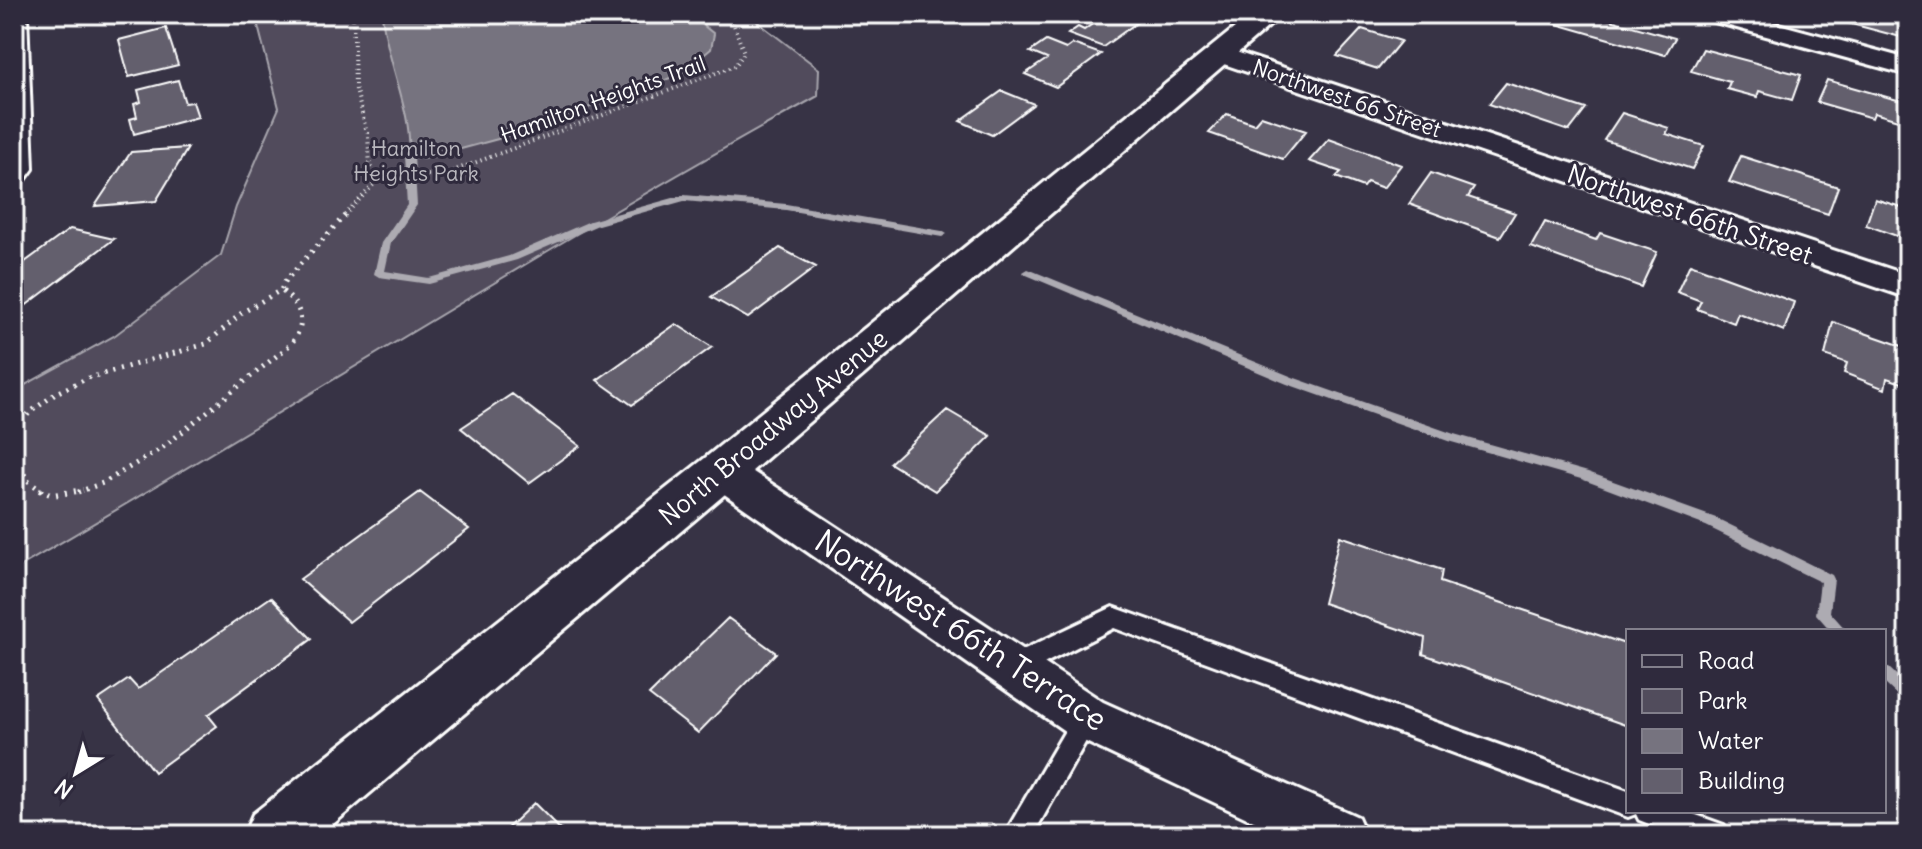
<svg xmlns="http://www.w3.org/2000/svg" width="1922" height="849" font-family="Delius,sans-serif">
	<style>
		.green { fill: #514c5c; stroke: #a8a6ae; stroke-width: 2 }
		.water { fill: #76737f; stroke: #adabb2; stroke-width: 2 }
		.lines { fill: none; stroke-linecap: round; stroke-linejoin: round }
		.stream { fill: #adabb2; fill-rule: evenodd }
		.building { fill: #635f6d; stroke: #fff; stroke-width: 2 }
		.lane-casing { stroke: #fff; stroke-width: 6 }
		.street-casing { stroke: #fff; stroke-width: 6 }
		.secondary-casing { stroke: #fff; stroke-width: 6 }
		.path-far2 { stroke: #fff; stroke-width: 4; stroke-dasharray: 1 4; stroke-linecap: butt }
		.path-far1 { stroke: #fff; stroke-width: 5; stroke-dasharray: 2 6; stroke-linecap: butt }
		.path { stroke: #fff; stroke-width: 6; stroke-dasharray: 2 7; stroke-linecap: butt }
		.lane { fill: #2f2a3d; fill-rule: evenodd }
		.street { fill: #2f2a3d; fill-rule: evenodd }
		.secondary { fill: #2f2a3d; fill-rule: evenodd }
		.labels { text-anchor: middle; dominant-baseline: central; stroke-width: 6; stroke-linejoin: round; paint-order: stroke }
		.far-street-label { font-size: 22px; fill: #fff; stroke: #2f2a3d }
		.far-park-label { font-size: 22px; fill: #b9b7be; stroke: #2f2a3d }
		.street-label { font-size: 26px; fill: #fff; stroke: #2f2a3d }
		.near-street-label { font-size: 32px; fill: #fff; stroke: #2f2a3d }
	</style>
	<rect width="100%" height="100%" fill="#373345"/>
	<filter id="ink" filterUnits="userSpaceOnUse"><feTurbulence type="fractalNoise" baseFrequency=".0125" numOctaves="2"/><feDisplacementMap in="SourceGraphic" scale="16" xChannelSelector="R" yChannelSelector="G"/><feConvolveMatrix kernelMatrix="1 2 1 2 8 2 1 2 1" color-interpolation-filters="sRGB"/></filter>
	<g filter="url(#ink)">
		<path class="green" d="M255,14H747L819,69L818,96C545,246 283,414 14,570V391L114,336L221,255L236,207L279,108Z"/>
		<path class="water" d="M382,14H689L714,34L711,49L683,72L657,84L498,139L424,159L409,156C413,112 386,61 382,14Z"/>
		<g class="lines">
			<path class="stream" d="M409,153L414,156L417,205L391,243L385,271L429,278L509,256L590,221L684,195L786,204L942,231L947,234L942,237L786,210L684,201L598,225L517,260L429,284L379,277L374,274L381,243L407,205L404,156Z
				M1028,269L1295,378L1454,434L1588,472L1716,518L1832,575L1834,579L1830,612L1847,631H1831L1816,614L1820,582L1706,526L1581,479L1448,441L1287,384L1024,274L1023,272Z
				M1884,666L1889,668L1908,686V703L1903,701L1884,683Z"/>
		</g>
		<path class="building" d="M113,14H157L115,24Z
			M1106,14H1118L1139,21L1103,47L1068,34L1078,27L1084,30Z
			M1552,14H1589L1675,38L1665,55L1546,21Z
			M1852,14H1892L1908,18V39L1848,23Z
			M166,28L178,65L129,77L119,40Z
			M1362,29L1401,41L1378,69L1337,56Z
			M1046,41L1066,49L1073,44L1101,54L1056,87L1025,74L1047,59L1030,52Z
			M1703,49L1801,75L1792,100L1759,91L1757,97L1727,89L1730,82L1691,71Z
			M178,80L185,103L193,102L198,117L134,134L130,119L137,117L134,104L141,102L138,90Z
			M1827,80L1908,103V123L1874,113L1872,118L1817,102Z
			M1506,83L1586,109L1569,131L1489,104Z
			M1002,91L1034,104L992,135L960,121Z
			M1622,113L1669,128L1666,134L1704,146L1692,169L1604,140Z
			M1227,114L1254,124L1261,116L1306,131L1283,159L1209,133Z
			M1329,139L1401,165L1383,188L1367,182L1363,187L1336,177L1341,172L1309,161Z
			M188,148L156,201L95,206L131,152Z
			M1741,156L1838,187L1828,214L1729,182Z
			M1431,173L1474,188L1468,197L1515,213L1500,237L1409,204Z
			M1875,199L1908,209V240L1866,225Z
			M1545,222L1596,240L1600,233L1657,252L1641,287L1531,247Z
			M70,229L114,239L20,310L14,308V270Z
			M780,248L816,267L748,318L711,297Z
			M1690,264L1794,302L1784,331L1738,313L1734,323L1697,309L1701,301L1677,292Z
			M1833,322L1908,348V385L1887,378L1885,389L1844,373L1847,363L1825,355Z
			M676,324L712,347L632,405L597,380Z
			M512,394L580,446L529,483L461,428Z
			M947,410L991,436L935,491L890,463Z
			M420,492L469,529L349,622L300,579Z
			M1340,536L1442,570L1440,582L1628,645V726L1423,654L1425,638L1323,603Z
			M271,597L312,639L208,715L217,726L154,772L98,700L129,679L138,689Z
			M728,618L776,653L698,733L649,695Z
			M534,803L566,835H500Z"/>
		<g class="lines">
			<g class="lane-casing">
				<path id="lane" d="M1113,607L1628,791V811H1685L1724,825L1728,835H1677L1639,820L1636,814L1628,817L1114,628L1020,676L1011,679L1002,676L999,668L1002,660Z
					M1086,706L1095,710L1099,718L1033,835H1004L1077,710Z"/>
			</g>
			<g class="street-casing">
				<path id="street" d="M14,14H27L33,169L25,180L14,183Z
					M1701,14H1741L1908,59V75L1704,19Z
					M1221,47L1908,275V298L1212,60L1208,55L1212,50Z
					M721,456L735,460L1103,702L1358,817L1366,835H1283L1069,734L707,482L701,471L707,460Z"/>
			</g>
			<g class="secondary-casing">
				<path id="secondary" d="M1252,14H1283L737,484L320,835H244L253,814L705,458Z"/>
			</g>
			<path class="path-far2" d="M353,14L355,86L368,137L370,166L378,180L447,173L735,66L744,53L730,14
				M345,215L378,180"/>
			<path class="path-far1" d="M14,451L15,431L29,413L58,392L88,378L206,344L243,312L281,290L286,280L347,213
				M14,452L27,480L43,492
				M78,492L103,483L162,448L290,345C308,324 302,306 281,290"/>
			<path class="path" d="M39,490L53,495L83,490"/>
			<use href="#lane" class="lane"/>
			<use href="#street" class="street"/>
			<use href="#secondary" class="secondary"/>
		</g>
	</g>
	<g class="labels">
		<g class="far-street-label">
			<text transform="translate(1347 98) rotate(19)">Northwest 66 Street</text>
			<text transform="translate(603 99) rotate(-20)">Hamilton Heights Trail</text>
		</g>
		<g class="far-park-label">
			<text x="416" y="148">Hamilton<tspan x="416" dy="25">Heights Park</tspan></text>
		</g>
		<g class="street-label">
			<text transform="translate(1690 214) rotate(19)">Northwest 66th Street</text>
			<text transform="translate(773 427) rotate(-40)">North Broadway Avenue</text>
		</g>
		<g class="near-street-label">
			<text transform="translate(961 630) rotate(33)">Northwest 66th Terrace</text>
		</g>
	</g>
	<rect width="1922" height="849" fill="none" stroke="#2f2a3d" stroke-width="48"/>
	<rect x="24" y="24" width="1874" height="801" fill="none" stroke="#fff" stroke-width="3" filter="url(#ink)"/>
	<rect x="1626" y="629" width="260" height="184" fill="#2f2a3d" stroke="#827f8b" stroke-width="2"/>
	<rect x="1642" y="655" width="40" height="12" fill="#2f2a3d" stroke="#827f8b" stroke-width="2"/>
	<text x="1698" y="669" font-size="24" fill="#ffffff">Road</text>
	<rect x="1642" y="689" width="40" height="24" fill="#514c5c" stroke="#827f8b" stroke-width="2"/>
	<text x="1698" y="709" font-size="24" fill="#ffffff">Park</text>
	<rect x="1642" y="729" width="40" height="24" fill="#76737f" stroke="#827f8b" stroke-width="2"/>
	<text x="1698" y="749" font-size="24" fill="#ffffff">Water</text>
	<rect x="1642" y="769" width="40" height="24" fill="#635f6d" stroke="#827f8b" stroke-width="2"/>
	<text x="1698" y="789" font-size="24" fill="#ffffff">Building</text>
	<g transform="translate(76 773) rotate(217)" stroke="#2f2a3d" stroke-width="6" paint-order="stroke">
	<path d="M0-6L14 30L0 20L-14 30Z" fill="#ffffff"/>
	<text y="-12" font-size="22" font-weight="bold" text-anchor="middle" fill="#ffffff">N</text>
	</g>
</svg>
